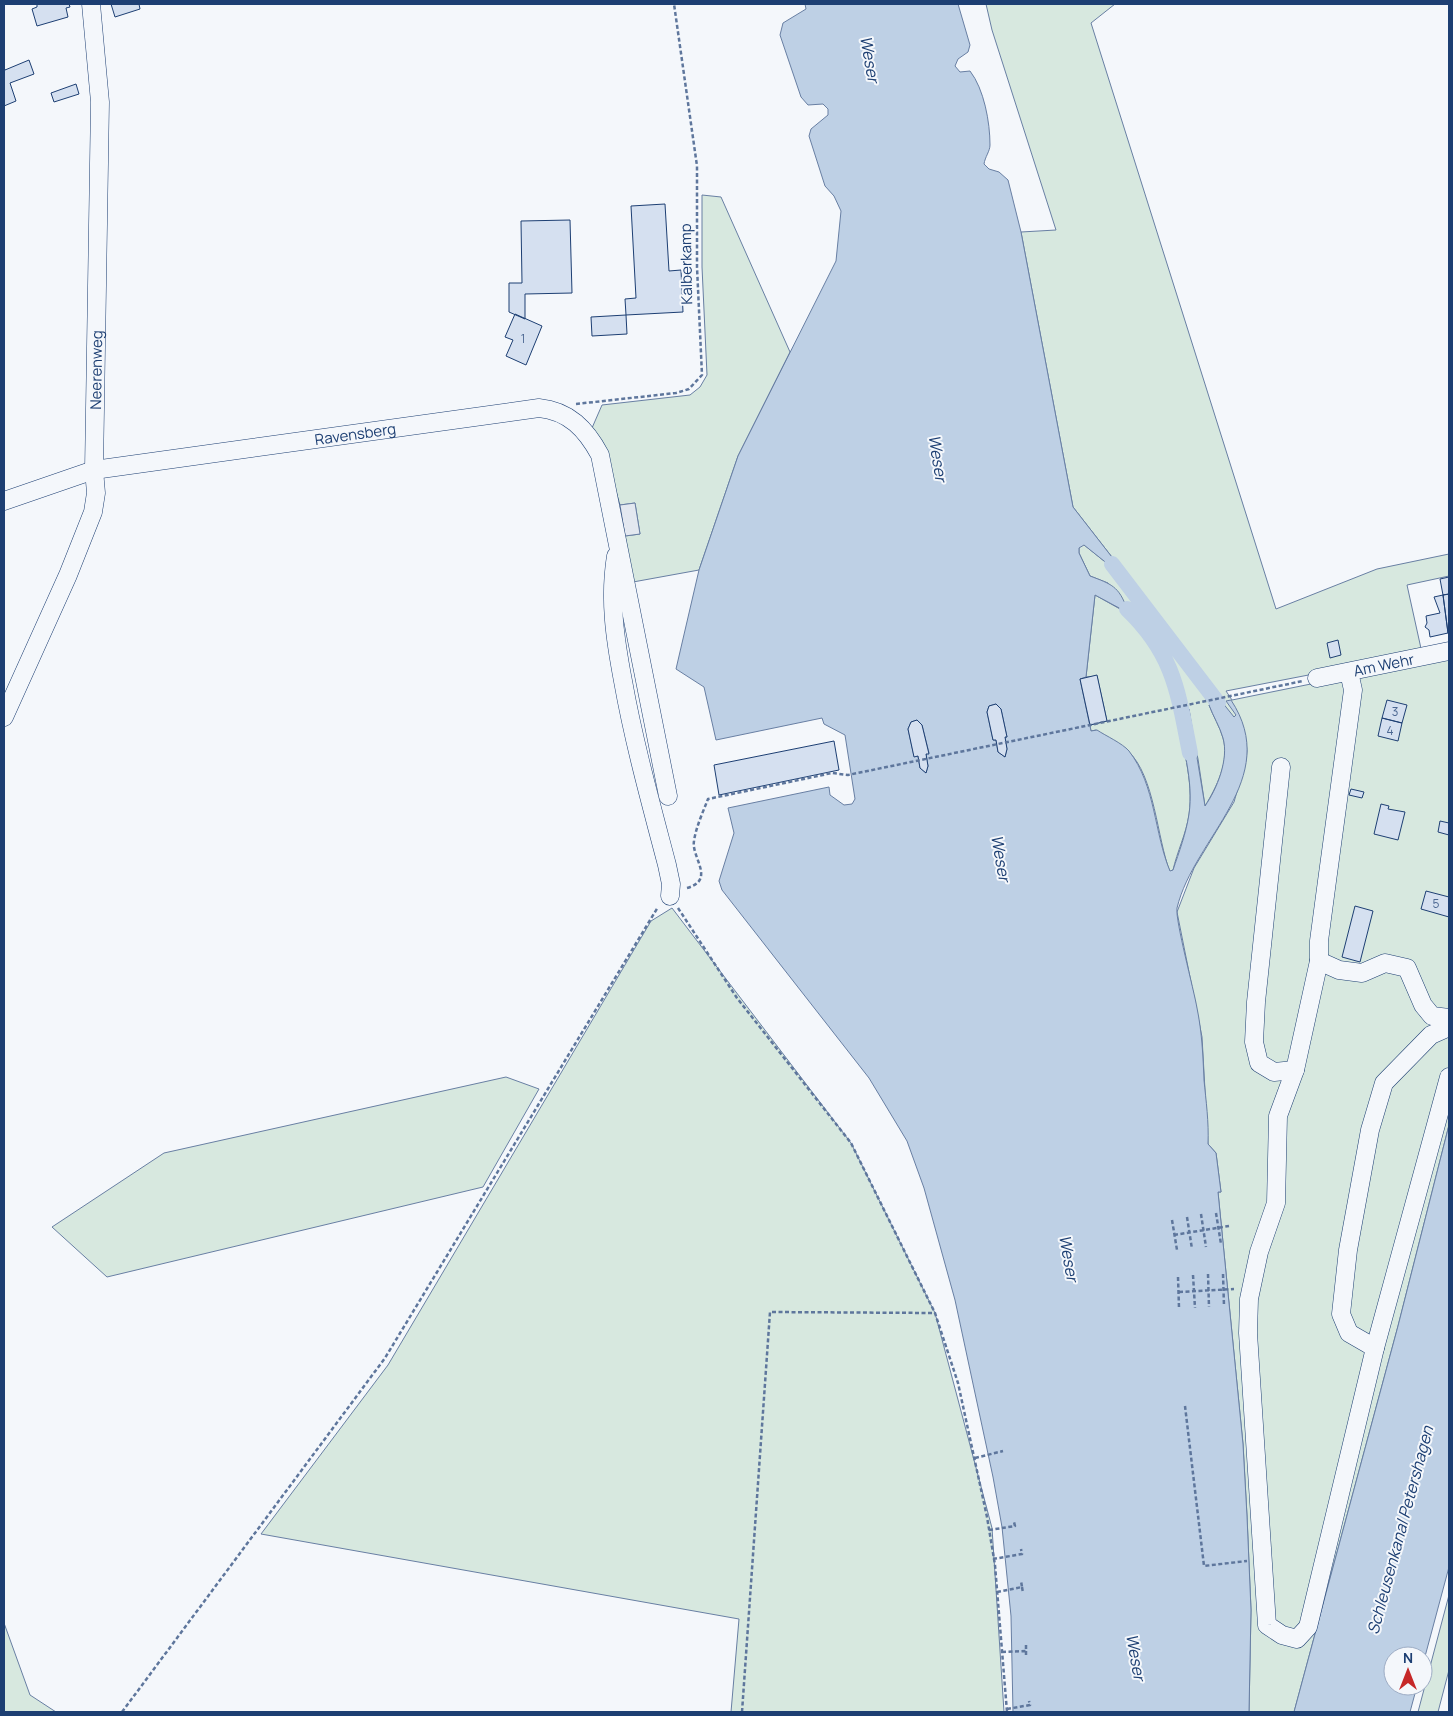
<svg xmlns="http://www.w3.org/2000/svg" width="1453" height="1716" font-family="Manrope,sans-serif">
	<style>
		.green { fill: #d7e8df; stroke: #687fa3 }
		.parking { fill: #e3e8f0; stroke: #687fa3 }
		.water { fill: #bed0e5; stroke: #687fa3; fill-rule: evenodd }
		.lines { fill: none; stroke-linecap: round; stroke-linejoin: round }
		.canal { stroke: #bed0e5; stroke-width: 16 }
		.building { fill: #d5e0f0; stroke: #1d3f73 }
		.minor-casing { stroke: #1d3f73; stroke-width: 19 }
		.path { stroke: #5e769c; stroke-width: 2.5; stroke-dasharray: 4 2.5; stroke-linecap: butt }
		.minor { stroke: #f4f7fb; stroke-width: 18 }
		.labels { text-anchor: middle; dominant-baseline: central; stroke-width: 4; stroke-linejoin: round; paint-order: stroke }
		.number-label { font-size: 12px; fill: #4b6792 }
		.street-label { font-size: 15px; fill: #1d3f73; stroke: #f4f7fb }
		.water-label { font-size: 16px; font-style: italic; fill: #1d3f73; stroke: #f4f7fb }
	</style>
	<rect width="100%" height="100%" fill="#f4f7fb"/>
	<path class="green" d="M986,4H1115L1091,23L1276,609L1377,569L1449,554V576L1407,585L1422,653L1226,691L1232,700L1449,656V1125L1398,1326L1294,1712H1249L1251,1610L1247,1516L1243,1444L1218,1192H1221L1216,1153L1208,1144L1202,1037L1177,912L1194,868L1234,802L1246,760L1247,751L1246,741L1236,715L1234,717L1209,705C1213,716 1220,727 1223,738C1230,761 1216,788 1205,806L1198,759L1187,709L1195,752L1185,754L1176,711C1182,744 1194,781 1189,815C1186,834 1177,852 1173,870L1170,872C1157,839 1155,776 1128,751C1119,743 1106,737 1096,730L1091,731L1090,725L1107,721L1097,676L1086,677L1095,595L1120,609L1108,583L1090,576L1079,553V548L1083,544L1109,565L1115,561L1073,507L1021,232L1056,230L992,30Z
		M702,195L721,197L790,352L738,456L699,570L633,582L625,536L640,534L635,503L620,505L605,454L592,428L602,405L690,395L700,387L707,375L702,267Z
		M672,908L851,1143L935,1313L992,1528L1004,1712H731L739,1619L261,1534L388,1365L651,921Z
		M506,1077L539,1089L483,1187L107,1277L52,1227L164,1153Z
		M1449,1595V1670L1438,1712H1418Z
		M4,1623L30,1695L56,1712H4Z"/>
	<path class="parking" d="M635,503L640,534L625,536L620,505Z"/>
	<path class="water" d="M805,4H958L970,45L968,52L958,59L955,66L960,72L970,71C984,89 990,122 990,145C990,151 985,157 984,164L989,169L999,172L1008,180L1021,232L1073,507L1115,561L1109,565L1084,545L1079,548V553L1090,576C1111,584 1119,586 1127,609H1121L1095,595L1086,677L1080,679L1091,731L1097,730C1106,736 1122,743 1129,751C1156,786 1154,833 1170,871L1173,870C1179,852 1186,834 1189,814C1194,781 1182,744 1176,711L1186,754L1195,752L1189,709L1205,806C1217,789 1229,759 1223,738C1220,727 1213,716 1209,705L1222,702L1234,717L1236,715L1226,701L1231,700C1283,779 1194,837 1177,908C1175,920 1194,990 1197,1008C1202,1032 1203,1056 1204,1080C1206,1101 1209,1122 1208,1144L1216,1153L1221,1192H1218L1243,1444L1247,1516L1251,1610L1249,1712H1013L1011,1616L1002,1527L993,1477L955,1300L924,1188L907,1141L869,1078L722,890L719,881L734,833L728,808L829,787L830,795L844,805L852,804L855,799L845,735L824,724L822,718L716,740L704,687L676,669L699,570L738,456L836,261L841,211L834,196L825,186L809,136L811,129L828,115V109L823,104L808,105L801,97L780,35L783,23L806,9ZM996,704L1001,709L1007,737H1005L1007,749L1005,757L998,752L996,740H993L987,712L989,706ZM917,720L922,725L929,753L926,754L928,766L926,773L920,768L918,756H914L908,729L911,722Z
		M1449,1125V1567L1423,1664V1656H1393V1686H1417L1410,1712H1294L1398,1326Z"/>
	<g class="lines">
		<path class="canal" d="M1112,564L1218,703
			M1127,609C1174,654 1178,692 1190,753"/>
	</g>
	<path class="building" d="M37,4H69L70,7L66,8L68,17L37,26L32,9L37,7Z
		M111,4H139L140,9L115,17Z
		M29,60L34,74L10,83L16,101L4,106V67L5,70Z
		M76,84L79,94L54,102L51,93Z
		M665,204L669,271L681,270L683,312L626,315L625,299L636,298L631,206Z
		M570,220L572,293L525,294V319L509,312V283H522L521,221Z
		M515,314L542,326L526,365L506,356L513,340L505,337Z
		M626,315L627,334L592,336L591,317Z
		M1449,577V594L1443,595L1440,579Z
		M1449,594V633H1448L1443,595Z
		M1443,595L1448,633L1430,637L1429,630L1425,627L1427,623L1426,616L1440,613L1434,597Z
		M1338,640L1341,655L1330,658L1327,643Z
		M1097,675L1107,721L1090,725L1080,679Z
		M1387,700L1407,705L1402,723L1382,718Z
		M996,704L1001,709L1007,737H1005L1007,749L1005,757L998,752L996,740H993L987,712L989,706Z
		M1382,718L1402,723L1398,741L1378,736Z
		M917,720L922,725L929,754H926L928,766L926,773L920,768L918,756L914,757L908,729L911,722Z
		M834,741L839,770L719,795L714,765Z
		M1351,789L1364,792L1362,798L1349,795Z
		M1381,804L1389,806L1388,809L1405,812L1398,840L1374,834Z
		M1440,821L1449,823V835L1438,832Z
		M1426,891L1449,897V917L1421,909Z
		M1355,906L1373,911L1360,962L1342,957Z"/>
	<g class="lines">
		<g class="minor-casing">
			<g id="minor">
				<path id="s1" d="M4,501L94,470L539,408C569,411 586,429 600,455L668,796"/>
				<path d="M616,556C609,599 615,639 623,681C634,743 651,804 667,865L671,884L670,896"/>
				<path d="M1349,672L1353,690L1327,881L1319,941V961L1295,1070L1278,1116L1276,1203L1259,1252L1249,1299L1248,1333L1267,1625L1282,1635L1297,1639L1308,1627L1375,1348L1349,1333L1341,1314L1348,1250L1370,1130L1384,1083L1431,1035L1449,1027"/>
				<path id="s2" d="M1317,678L1449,651"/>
				<path id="s3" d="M4,717L68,575L93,512L96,493L94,470L100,102L91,4"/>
				<path d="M1281,767L1256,1002L1254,1042L1259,1063L1274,1072L1295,1070"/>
				<path d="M1319,961L1339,970L1362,973L1385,963L1407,968L1423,1005L1432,1016L1449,1018"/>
				<path d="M1375,1348L1449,1077"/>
			</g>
		</g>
		<path class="path" d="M576,404L676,393L689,389L702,375L697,267V166L674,4
			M687,888C716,880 691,857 694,841C696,827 703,812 708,799L832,773L848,775L1303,681
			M678,908L737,998L851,1143L935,1313L958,1383L987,1517L995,1565L1007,1712
			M1216,1213L1221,1244
			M1201,1214L1206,1247
			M1187,1217L1192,1249
			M1172,1220L1177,1250
			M1174,1235L1229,1226
			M1208,1274L1209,1307
			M1223,1274L1224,1306
			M1193,1275L1195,1308
			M1178,1277L1179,1308
			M1179,1292L1234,1289
			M1185,1406L1204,1566L1247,1561
			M975,1458L1003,1451
			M989,1530L1015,1526L1014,1522
			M993,1559L1022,1554L1021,1549
			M1022,1587L1023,1593
			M997,1592L1022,1587L1021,1581
			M1026,1651V1656
			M1002,1652L1026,1651V1645
			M1007,1709L1030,1705L1029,1701
			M122,1712L385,1358L658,907
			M742,1712L770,1312L935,1313"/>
		<use href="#minor" class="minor"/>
	</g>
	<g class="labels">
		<g class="number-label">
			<text x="523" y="338">1</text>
			<text x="1395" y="711">3</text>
			<text x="1390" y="730">4</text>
			<text x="1436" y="903">5</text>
		</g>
		<g class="street-label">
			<text transform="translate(686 264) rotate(-91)">Kalberkamp</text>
			<text stroke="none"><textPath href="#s3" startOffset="366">Neerenweg</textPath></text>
			<text stroke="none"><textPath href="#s1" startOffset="359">Ravensberg</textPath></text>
			<text stroke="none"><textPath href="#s2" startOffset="68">Am Wehr</textPath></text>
		</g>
		<g class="water-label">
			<text transform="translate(870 59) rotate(80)">Weser</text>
			<text transform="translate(938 458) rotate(81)">Weser</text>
			<text transform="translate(1001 858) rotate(80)">Weser</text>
			<text transform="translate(1069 1258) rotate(80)">Weser</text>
			<text transform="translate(1400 1530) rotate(-75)">Schleusenkanal Petershagen</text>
			<text transform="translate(1136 1657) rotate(80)">Weser</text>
		</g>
	</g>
	<rect width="1453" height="1716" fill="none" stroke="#1d3f73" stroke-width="10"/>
	<g transform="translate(1408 1671)"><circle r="24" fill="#f4f7fb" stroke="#9eadc5"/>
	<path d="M0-4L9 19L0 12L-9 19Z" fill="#c62828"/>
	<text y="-8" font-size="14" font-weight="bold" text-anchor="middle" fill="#1d3f73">N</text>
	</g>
</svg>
